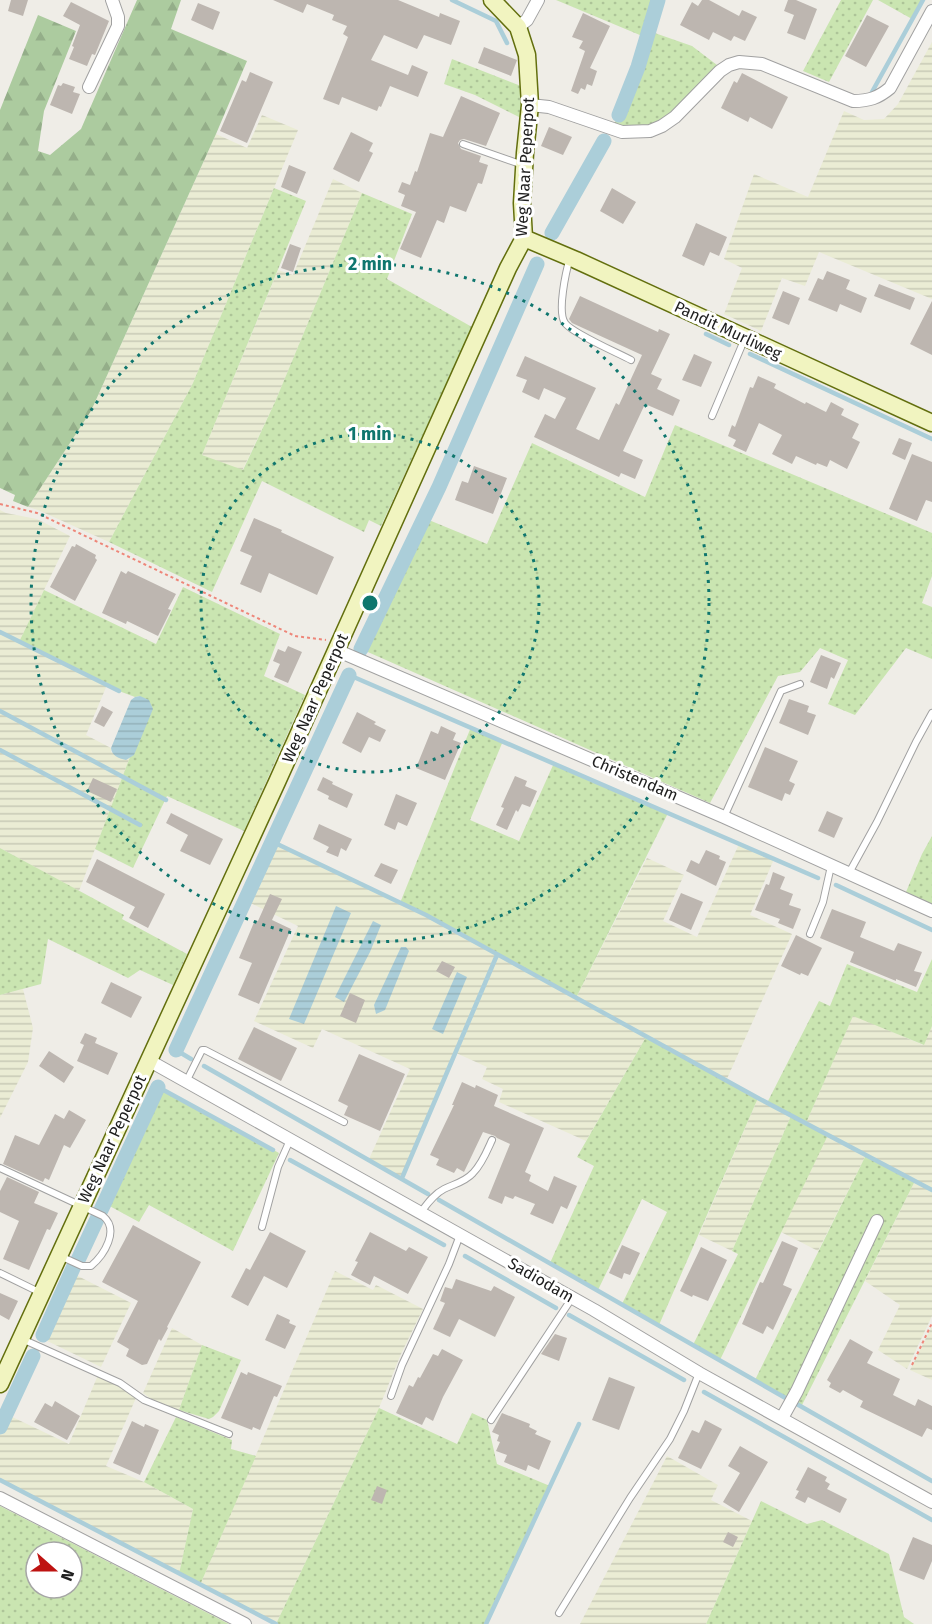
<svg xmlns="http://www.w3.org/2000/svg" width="932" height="1624" font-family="'Fira Sans',sans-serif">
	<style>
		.farmland { fill: url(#farmland-rules) }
		.grass { fill: url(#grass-dots); fill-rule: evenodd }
		.forest { fill: url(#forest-firs) }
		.water { fill: url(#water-rules) }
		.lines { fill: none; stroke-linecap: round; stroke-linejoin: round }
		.stream { stroke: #abced9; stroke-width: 4.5 }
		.canal { stroke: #abced9; stroke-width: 15 }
		.building { fill: #bdb6b0 }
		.lane-casing { stroke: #a1a1a1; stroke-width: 8 }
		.street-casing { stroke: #a1a1a1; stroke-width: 14 }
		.secondary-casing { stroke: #636f0e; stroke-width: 19 }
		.path { stroke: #ee8679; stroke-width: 2; stroke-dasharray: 3 3; stroke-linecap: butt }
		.lane { stroke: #fff; stroke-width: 6 }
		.street { stroke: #fff; stroke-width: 12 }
		.secondary { stroke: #f1f4c0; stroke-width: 16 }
		.ring { fill: none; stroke: #0f766e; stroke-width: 3; stroke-dasharray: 3 6 }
		.labels { text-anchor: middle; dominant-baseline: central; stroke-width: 6; stroke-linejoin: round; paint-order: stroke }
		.street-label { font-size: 16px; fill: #202020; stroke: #fff }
		.centre { fill: #0f766e; stroke: #fff; stroke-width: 3 }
		.ring-label { font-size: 18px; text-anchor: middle; font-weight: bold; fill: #0f766e; stroke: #fff; stroke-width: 6; stroke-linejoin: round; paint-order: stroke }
	</style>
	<defs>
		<pattern id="farmland-rules" width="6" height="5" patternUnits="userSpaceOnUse" patternTransform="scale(1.5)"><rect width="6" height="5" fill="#eaecd4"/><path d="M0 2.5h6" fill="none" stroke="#c8cab6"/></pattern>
		<pattern id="grass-dots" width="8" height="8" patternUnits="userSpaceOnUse" patternTransform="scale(1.5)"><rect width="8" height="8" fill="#cae5b1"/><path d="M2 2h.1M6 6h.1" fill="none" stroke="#adc498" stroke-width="1.8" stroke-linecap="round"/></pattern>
		<pattern id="forest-firs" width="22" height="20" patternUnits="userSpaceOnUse" patternTransform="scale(1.5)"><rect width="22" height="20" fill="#accb9f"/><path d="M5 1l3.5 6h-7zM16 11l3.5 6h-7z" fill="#94ae89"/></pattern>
		<pattern id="water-rules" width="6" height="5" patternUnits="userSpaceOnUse" patternTransform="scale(1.5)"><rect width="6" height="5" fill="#abced9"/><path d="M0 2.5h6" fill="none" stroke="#93b1ba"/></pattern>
	</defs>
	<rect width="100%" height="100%" fill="#efede7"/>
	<path class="farmland" d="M932,42V299L819,252L805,286L782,278L761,331L724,314L742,268L724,259L754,174L808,197L844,111L864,120L884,119L898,104Z
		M262,115L298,130L193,383L109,542L38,510L28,507L91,411L216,134L247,148Z
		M333,179L362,193L275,402L242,471L202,455L278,270L293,275Z
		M0,510L6,513L37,519L70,536L19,642L107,685L86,735L111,748V752L126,759L130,757L79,891L0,848Z
		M273,842L426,915L576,998L647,858L684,875L663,921L697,937L739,844L774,859L750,915L792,934L726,1081L646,1037L586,1141L499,1102L503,1089L482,1079L487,1067L456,1053L402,1178L369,1159L410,1069L322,1029L313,1048L254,1021L298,926L246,901Z
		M23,989L33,1028L28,1062L0,1118V995Z
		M853,1015L923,1045L932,1026V1316L907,1369L878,1350L900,1305L865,1281L915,1181L866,1155L818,1251L781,1232L827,1135L806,1123Z
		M758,1098L791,1116L732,1251L699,1235Z
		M335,1271L373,1290L376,1285L423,1309L401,1354L379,1408L276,1624L200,1585Z
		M72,1273L131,1303L101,1367L41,1338Z
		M932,1326V1380L910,1370Z
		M172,1328L202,1345L179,1410L154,1401L143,1393Z
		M98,1375L121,1385L136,1398L106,1466L144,1482L193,1509L179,1574L0,1480V1427L6,1414L69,1444Z
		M667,1456L718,1485L711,1500L752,1521L706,1624H580Z"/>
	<path class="grass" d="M556,0H658L649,31L692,46L717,65C701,82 670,122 647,127C636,129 624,127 614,124C630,98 638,67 647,38Z
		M841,0H873L829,82L803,71Z
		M878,0H923L912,19Z
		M452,59L521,86V118L475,95L444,84Z
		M274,188L306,201L202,455L243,470L275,402L362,193L412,214L387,279L472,327L381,526L369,520L364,532L262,481L212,592L109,542L193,383Z
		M675,425L932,533V576L922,603L932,607V659L906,648L855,715L828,704L848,660L820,648L800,672L778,676L710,803L361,649L424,518L487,544L532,443L645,497Z
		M183,587L280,634L264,676L305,695L244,831L167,796L133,868L95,849L130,757L134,754L140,696L135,697L119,691L19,642L44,590L156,644Z
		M471,727L503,741L470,820L519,841L554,763L668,813L576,998L426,915L400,903Z
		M932,836V904L906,892L922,854Z
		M0,848L124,915L122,919L187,954L173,985L140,970L128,978L48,939L41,984L0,995Z
		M932,959V1026L924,1045L853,1016L806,1123L828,1135L720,1360L693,1345L738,1254L732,1251L791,1116L767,1103L819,1001L830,1006L847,964L917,992Z
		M646,1037L758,1098L659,1325L622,1304L667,1212L642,1199L598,1290L550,1263L594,1166L577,1157Z
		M161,1088L279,1153L233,1251L149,1205L139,1222L104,1203Z
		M866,1155L915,1181L801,1407L755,1380Z
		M202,1345L241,1360L219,1411L213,1417L209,1419L179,1410Z
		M379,1408L457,1444L472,1413L487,1420L497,1464L550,1486L486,1624H276Z
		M176,1417L232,1440L231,1449L256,1456L200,1585L179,1574L193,1509L144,1482Z
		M761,1501L807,1524L822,1520L889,1554L904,1617L914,1624H706Z
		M0,1506L229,1624H0ZM36,1552H72V1588H36Z"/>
	<path class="forest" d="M137,0H181L171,29L247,61L216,134L91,411L28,507L13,501L15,495L0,488V110L38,15L76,31L44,111L38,151L50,155L81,129Z"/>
	<path class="water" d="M140,696L149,700L153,709L134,755L126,760C118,758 112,756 111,748L131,700L135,697Z
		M336,906L351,913L304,1024L289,1019Z
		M373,921L381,925L370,952L344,1002L335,997Z
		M401,947H406L409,951L385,1010L376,1014L374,1005Z
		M457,972L467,977L443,1034L432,1029Z"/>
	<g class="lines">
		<path class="stream" d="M452,0L496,21L507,43
			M872,92L923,0
			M706,334L729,345
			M750,354L932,439
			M0,632L119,691
			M349,675L818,878
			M0,711L166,800
			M0,750L140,825
			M273,842L426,915L758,1098L932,1190
			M836,885L932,930
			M176,1050L191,1059
			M204,1066L428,1194
			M158,1087L273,1150
			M290,1160L444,1245
			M402,1178L497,955
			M439,1200L789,1400
			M465,1256L556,1308
			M569,1315L684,1380
			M704,1392L932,1520
			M795,1403L932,1481
			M0,1480L276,1624
			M486,1624L579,1424"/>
		<path class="canal" d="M619,115L638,67L658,0
			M552,233L604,141
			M361,649L439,487L537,264
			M176,1050L349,675
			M101,1210L158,1087
			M78,1260L98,1217
			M43,1335L74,1266
			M0,1427L33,1356"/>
	</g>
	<path class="building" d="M11,0H28L23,16L8,11Z
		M273,0H398L439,17L440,13L460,21L451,45L424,35L417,49L384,35L371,60L408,75L412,65L428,72L418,97L390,86L381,107L379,106L377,111L342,97L339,105L323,99L348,37L343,34L347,26L332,20L334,15L307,4L303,13Z
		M702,0H709L739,16L742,10L757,17L745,41L734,36L731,41L713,32L709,40L680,25L692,2L698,6Z
		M788,0H796L817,9L805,40L787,33L794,15L784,11Z
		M71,2L109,21L95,55L92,54L87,66L69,59L74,47L72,46L80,25L63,16Z
		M198,3L220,12L213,30L191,20Z
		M583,13L610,26L590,68L597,71L592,86L587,84L585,90L581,88L578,94L571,91L585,51L579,48L583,41L572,37Z
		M867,15L889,26L866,67L845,56Z
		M484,47L517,60L511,76L478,63Z
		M250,72L273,82L247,143L220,131L242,80L246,82Z
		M742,73L788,97L772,129L750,117L748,122L721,108L734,81L737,83Z
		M63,83L75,87L73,92L80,94L72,114L50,105L58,85L61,86Z
		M461,96L500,113L486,146L464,139L460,140L458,143L461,149L481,156L479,162L488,165L482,184L478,183L466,212L450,206L444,223L437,220L421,258L400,249L416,212L401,206L405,195L398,192L402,182L410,185L415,171L417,172L430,133L443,137Z
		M549,127L572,137L563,155L541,146Z
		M351,132L373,143L369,151L373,153L359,182L333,169Z
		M289,165L306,172L297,194L281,187Z
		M612,188L636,202L623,224L600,211Z
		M696,223L727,237L719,256L710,252L704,266L682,256Z
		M290,244L301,248L293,272L281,268Z
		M827,271L850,280L846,289L867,298L861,313L840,304L837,312L808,300L818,278L823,280Z
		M879,284L915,298L910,310L874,296Z
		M783,291L800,298L789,325L772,318Z
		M580,296L658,332L659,329L670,334L651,374L662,379L657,389L680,400L673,416L645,404L623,451L643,460L635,479L621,473L619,477L534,437L545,414L555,419L566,398L544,388L539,400L522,392L527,380L516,376L525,356L596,388L576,429L599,440L616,403L619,405L642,355L572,323L569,319Z
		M932,301V355L910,344Z
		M694,354L712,362L701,387L682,380Z
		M758,376L776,384L774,388L805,404L806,402L826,412L831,402L844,409L841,415L859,424L852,438L860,442L847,469L830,460L827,467L817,463L816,465L796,456L792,464L772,454L782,435L759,423L746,452L733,446L736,440L728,436L732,425L735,427L750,387L753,388Z
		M899,438L912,443L905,460L892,454Z
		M912,454L932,462V502L926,500L917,521L889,509Z
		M474,466L507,478L493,514L455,500L462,481L468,483Z
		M254,518L282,530L281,532L334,557L317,595L269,573L261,593L240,584L252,556L240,551Z
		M76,544L96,555L95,558L97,560L75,601L50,587L72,546L75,547Z
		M121,571L126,574L128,571L176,594L168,609L171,610L158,636L127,621L126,624L102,613Z
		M288,646L302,652L288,683L274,677L280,664L273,661L278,649L285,652Z
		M821,655L841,663L834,679L831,677L827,689L810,682Z
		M789,699L809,706L807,712L816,715L808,735L779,723Z
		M102,706L113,712L104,727L94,722Z
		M357,712L376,722L374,724L386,730L380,742L369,737L361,753L342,743Z
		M441,726L456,733L453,740L461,743L445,780L416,768L431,731L438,734Z
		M765,747L798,761L789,781L795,784L790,795L785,793L782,801L748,787Z
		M515,776L527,781L525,786L537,791L530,807L522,804L518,812L516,810L507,830L496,825L504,808L501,807Z
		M323,777L333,782L332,784L353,794L347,808L328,799L329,796L317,790Z
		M93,778L117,789L111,802L87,791Z
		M396,794L417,803L407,826L398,822L395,830L384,825Z
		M827,811L843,818L834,838L818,831Z
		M171,813L223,839L210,865L180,851L188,835L166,823Z
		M319,824L352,839L346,851L341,848L338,857L326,852L329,847L313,839Z
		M706,850L720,856L719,859L726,862L716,886L686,871L691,860L699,864Z
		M97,859L165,894L148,928L129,918L135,907L86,882Z
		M381,863L398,870L391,884L374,876Z
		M773,872L785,877L780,889L793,894L789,905L801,909L793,929L778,923L780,919L755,910L766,884L769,885Z
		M681,893L703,902L691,930L669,920Z
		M270,894L282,899L272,920L291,929L259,1004L238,995L252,963L239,958L255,920L258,921Z
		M832,909L866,922L860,937L894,951L898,943L922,952L914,971L922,973L916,987L896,979V981L850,962L854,952L820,938Z
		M796,935L822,948L808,976L801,973L800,975L781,966Z
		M442,961L455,967L449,978L436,971Z
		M111,982L142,997L131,1018L101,1003Z
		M350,993L365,1000L356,1023L340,1016Z
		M254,1027L297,1048L281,1081L238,1059Z
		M85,1033L97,1038L95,1043L118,1053L108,1075L77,1061L84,1045L80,1043Z
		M49,1051L74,1067L64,1083L39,1066Z
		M359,1054L405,1074L380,1131L344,1115L348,1106L338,1101Z
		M462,1082L475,1088L476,1085L498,1095L494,1106L544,1128L525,1172L531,1175L529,1181L548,1191L554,1176L577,1186L567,1209L561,1206L553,1224L530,1214L535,1204L515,1196L513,1199L505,1196L502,1204L488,1198L510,1144L497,1138L495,1136L483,1132L464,1172L457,1168L454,1173L436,1165L439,1159L430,1155L454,1105H452Z
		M69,1110L86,1120L70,1148L64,1145L49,1180L45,1178L43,1182L3,1164L15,1135L39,1145L55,1114L64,1119Z
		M7,1177L39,1192L34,1203L58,1213L50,1230L47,1229L29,1270L3,1259L19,1221L0,1212V1191Z
		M133,1225L201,1262L167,1327L168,1328L161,1341L159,1339L147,1364L142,1365L126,1356L129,1349L117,1342L138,1301L102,1282Z
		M270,1232L306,1251L287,1288L264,1276L248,1306L231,1297L246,1268L250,1270Z
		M370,1232L406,1251L409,1247L428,1257L408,1294L374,1276L370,1285L351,1275L358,1262L355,1261Z
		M782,1241L798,1248L783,1285L792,1289L773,1330L767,1326L763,1334L742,1324L760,1282L763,1283Z
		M622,1245L640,1253L630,1275L624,1273L622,1279L609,1273Z
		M701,1247L727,1260L708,1301L693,1295L692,1297L680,1291Z
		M456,1279L491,1291L494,1286L515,1297L495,1337L459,1319L450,1337L433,1329L445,1303L440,1301L445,1287L452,1289Z
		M0,1293L18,1301L9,1320L0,1315Z
		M277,1314L290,1320L289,1323L296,1326L285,1349L265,1340Z
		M555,1334L567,1338L559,1361L541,1354Z
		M850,1339L873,1352L867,1363L900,1379L893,1395L915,1406L918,1399L932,1406V1430L927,1428L922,1437L860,1407L863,1401L843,1390L840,1393L829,1387L831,1383L827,1380Z
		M442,1349L463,1360L443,1397L433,1421L426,1417L422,1425L396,1413L409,1385L413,1387L418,1377L420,1378L433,1354L438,1356Z
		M241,1372L247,1375L248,1372L282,1386L277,1397L274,1396L260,1430L253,1427L252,1430L221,1418Z
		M609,1377L635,1387L619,1430L592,1420Z
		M55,1401L80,1416L67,1440L34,1422L45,1403L52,1407Z
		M502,1413L530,1424L529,1427L537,1431L535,1434L551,1441L539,1470L528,1465L526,1471L504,1462L507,1455L496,1451L500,1442L497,1441L499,1435L492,1432Z
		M705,1420L722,1429L701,1469L678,1458L692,1430L699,1433Z
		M132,1421L144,1427L145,1424L159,1430L140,1475L113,1463Z
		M740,1446L768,1462L739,1512L723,1502L740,1473L728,1466Z
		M808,1467L827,1477L825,1481L830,1484L827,1489L847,1499L840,1513L808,1497L805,1503L795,1498L799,1491L796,1490Z
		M377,1486L387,1490L382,1504L371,1500Z
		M728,1532L738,1537L733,1547L723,1542Z
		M913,1537L932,1545V1561L924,1580L899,1570Z"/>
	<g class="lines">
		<g class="lane-casing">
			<path id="lane" d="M463,144L523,165
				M570,258C566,271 557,312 565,323C572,333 618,353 631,360
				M712,416L745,338
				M724,817L781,691L800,684
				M849,873L877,822L916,742L932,713
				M810,934L823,902L831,866
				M186,1082L202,1050H205L344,1122
				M0,1168L103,1216C120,1230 104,1255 91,1266H82L60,1256
				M421,1212C427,1204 434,1194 444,1189C454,1184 465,1182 473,1173C482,1164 487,1151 492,1140
				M262,1227L278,1167L290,1140
				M0,1273L41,1293
				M22,1339L120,1383L144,1400L229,1434
				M391,1396L402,1365L449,1264L460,1235
				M491,1420L572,1298
				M559,1613L630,1498L670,1439L684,1411L699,1373"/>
		</g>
		<g class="street-casing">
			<path id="street" d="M518,27L527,20L538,0
				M89,87L118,26V17L112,0
				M530,105L549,107L622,132L650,131L662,126L675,117L720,71L729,65L739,62L762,64L853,101C869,101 878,98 890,88L932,11
				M336,650L724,817L932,911
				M148,1060L594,1310L699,1373L932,1502
				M782,1418L797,1391L877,1221
				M0,1498L245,1624"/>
		</g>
		<g class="secondary-casing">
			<path id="secondary" d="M524,238L576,260L932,423
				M0,1384L277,782L508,268L524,238L522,203L525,153L530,105L527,55L518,27L492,0"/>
		</g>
		<path class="path" d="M0,504L37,513L295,636L326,640
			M912,1365L932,1323"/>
		<use href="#lane" class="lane"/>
		<use href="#street" class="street"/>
		<use href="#secondary" class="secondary"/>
	</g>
	<g class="ring">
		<circle cx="370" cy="603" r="169"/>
		<circle cx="370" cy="603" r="339"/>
	</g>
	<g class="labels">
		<g class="street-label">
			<text transform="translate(525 167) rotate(-87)">Weg Naar Peperpot</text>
			<text transform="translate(728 330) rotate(25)">Pandit Murliweg</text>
			<text transform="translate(315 698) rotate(-66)">Weg Naar Peperpot</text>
			<text transform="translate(635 778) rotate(23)">Christendam</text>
			<text transform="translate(112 1139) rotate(-65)">Weg Naar Peperpot</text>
			<text transform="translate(541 1280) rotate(30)">Sadiodam</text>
		</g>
	</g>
	<circle cx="370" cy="603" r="9" class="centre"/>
	<g class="ring-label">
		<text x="370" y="270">2 min</text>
		<text x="370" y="440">1 min</text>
	</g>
	<g transform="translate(54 1570) rotate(111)"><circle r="28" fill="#ffffff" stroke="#a6a6a6" stroke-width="1.5"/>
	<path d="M0-4.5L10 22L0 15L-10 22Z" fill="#be1311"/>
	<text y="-9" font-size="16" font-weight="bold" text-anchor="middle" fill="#202020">N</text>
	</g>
</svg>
